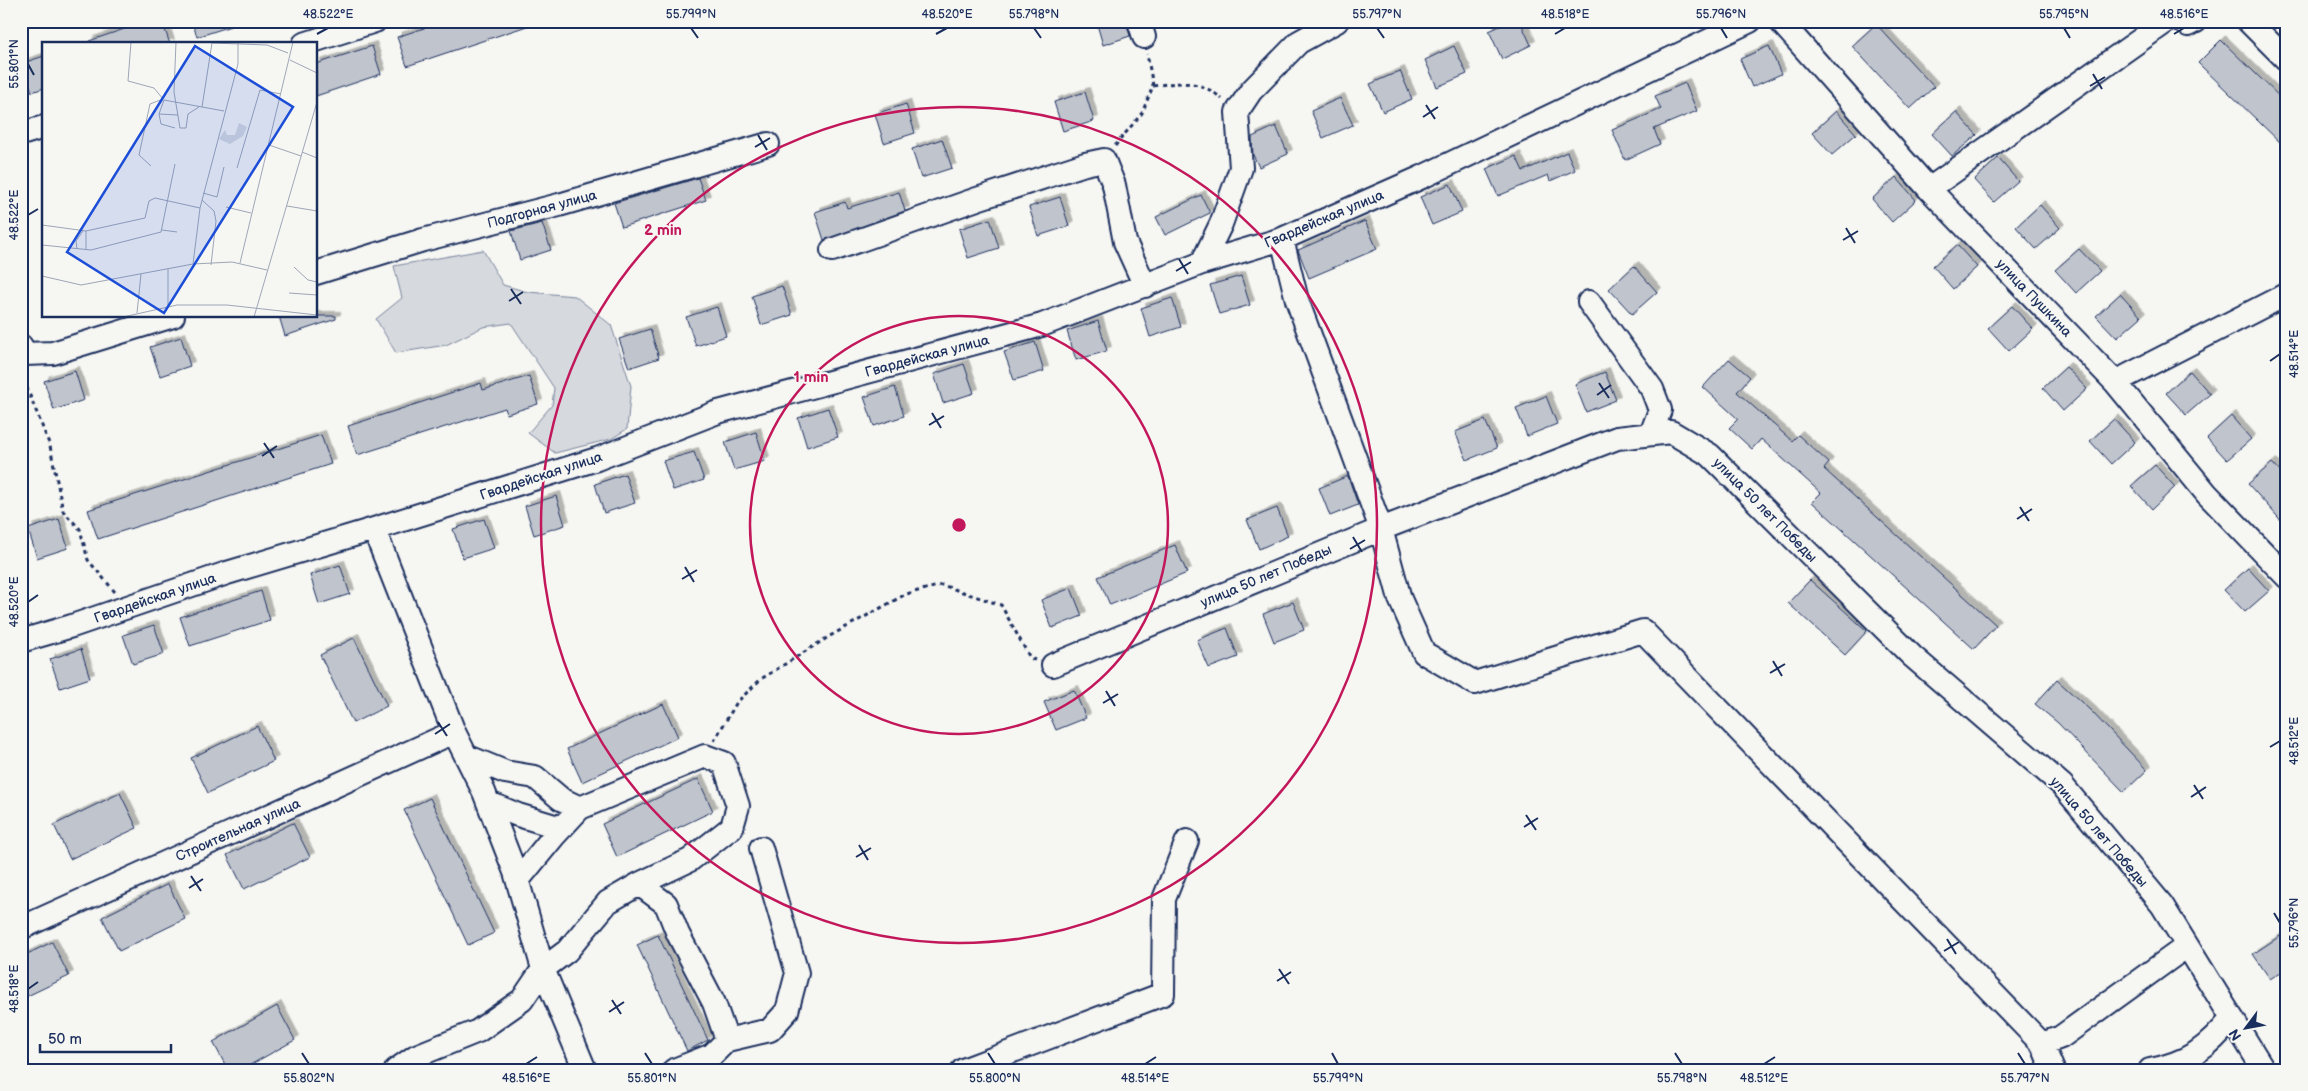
<svg xmlns="http://www.w3.org/2000/svg" width="2308" height="1091" font-family="'Balsamiq Sans',sans-serif">
	<style>
		.green { fill: #d6d9dd; stroke: #78849e }
		.building { fill: #c0c4cd; stroke: #1b2f5e; filter: url(#shadow) }
		.lines { fill: none; stroke-linecap: round; stroke-linejoin: round }
		.minor-casing { stroke: #1b2f5e; stroke-width: 26 }
		.path { stroke: #1b2f5e; stroke-width: 3; stroke-dasharray: 4 4; stroke-linecap: butt }
		.minor { stroke: #f6f6f2; stroke-width: 22 }
		.ticks { fill: none; stroke: #1b2f5e; stroke-width: 2 }
		.ring { fill: none; stroke: #c2185b; stroke-width: 2.5 }
		.labels { text-anchor: middle; dominant-baseline: central; stroke-width: 4; stroke-linejoin: round; paint-order: stroke }
		.street-label { font-size: 14px; fill: #1b2f5e; stroke: #f6f6f2 }
		.inset-road { fill: none; stroke: #9ea6b7; stroke-width: 1 }
		.view { fill: #1d4ed8; fill-opacity: 0.15; stroke: #1d4ed8; stroke-width: 2.5 }
		.inset-edge { fill: none; stroke: #1b2f5e; stroke-width: 2.5 }
		.centre { fill: #c2185b; stroke: #f6f6f2; stroke-width: 2.5 }
		.ring-label { font-size: 15px; text-anchor: middle; font-weight: bold; fill: #c2185b; stroke: #f6f6f2; stroke-width: 4; stroke-linejoin: round; paint-order: stroke }
		.neatline { fill: none; stroke: #1b2f5e; stroke-width: 2 }
		.ticks-label { font-size: 12px; text-anchor: middle; fill: #1b2f5e }
	</style>
	<defs>
		<filter id="shadow"><feDropShadow dx="4.5" dy="-4.5" stdDeviation="0" flood-color="#0004"/></filter>
	</defs>
	<rect width="100%" height="100%" fill="#f6f6f2"/>
	<filter id="ink" filterUnits="userSpaceOnUse"><feTurbulence type="fractalNoise" baseFrequency=".02" numOctaves="2"/><feDisplacementMap in="SourceGraphic" scale="10" xChannelSelector="R" yChannelSelector="G"/><feConvolveMatrix kernelMatrix="1 2 1 2 8 2 1 2 1" color-interpolation-filters="sRGB"/></filter>
	<g filter="url(#ink)">
		<path class="green" d="M483,250L503,285L528,292L575,296L611,325L631,386L627,429L611,439L555,453L528,433L552,405L554,388L511,323L483,327L446,345L396,353L376,319L402,298L394,266Z"/>
		<path class="building" d="M148,21H162L170,44H89V41Z
			M192,21H237V24L197,37Z
			M445,21H533V24L407,66L397,37Z
			M1096,21H1126L1130,36L1103,45Z
			M1511,21H1520L1531,45L1502,59L1489,31Z
			M1876,24L1934,87L1910,109L1852,46Z
			M2221,40L2287,104V149L2198,63Z
			M372,46L381,74L316,96V64Z
			M1454,46L1467,74L1437,87L1425,60Z
			M1769,46L1781,74L1752,87L1740,59Z
			M44,56V88L32,92L23,63Z
			M1400,71L1412,99L1383,112L1370,84Z
			M1685,83L1697,111L1654,129L1660,144L1625,160L1612,130L1661,109L1655,96Z
			M1085,92L1094,121L1063,131L1054,102Z
			M1340,98L1353,125L1323,138L1311,111Z
			M906,104L915,133L884,143L875,114Z
			M1836,111L1856,134L1832,155L1812,133Z
			M1956,112L1977,135L1952,156L1932,134Z
			M1276,126L1288,154L1259,167L1253,155L1252,137Z
			M942,139L952,168L921,178L912,149Z
			M1567,152L1575,170L1550,181L1548,175L1498,196L1486,169L1516,156L1523,171Z
			M1998,158L2018,181L1994,202L1974,180Z
			M1896,177L1916,200L1892,222L1872,199Z
			M698,178L706,200L622,227L614,203Z
			M1450,184L1462,212L1432,225L1420,197Z
			M899,192L905,211L824,240L815,212L845,202L847,208Z
			M1201,195L1210,213L1165,235L1156,217Z
			M1060,197L1069,226L1038,236L1029,207Z
			M2040,205L2060,228L2036,249L2016,227Z
			M990,219L999,248L968,258L959,229Z
			M1365,221L1377,249L1309,278L1298,250Z
			M542,223L551,250L520,260L511,231Z
			M1957,245L1977,267L1953,289L1933,266Z
			M2079,249L2100,271L2076,293L2055,270Z
			M1634,266L1657,292L1632,314L1609,289Z
			M1241,276L1250,305L1219,314L1210,285Z
			M782,286L792,315L761,325L752,296Z
			M2120,294L2141,317L2117,338L2096,316Z
			M1172,298L1181,327L1150,337L1141,308Z
			M2012,306L2033,329L2009,351L1988,328Z
			M717,307L726,336L696,346L686,317Z
			M279,316H336V319L285,336Z
			M1098,321L1107,351L1076,360L1067,331Z
			M650,329L659,358L629,368L619,339Z
			M181,337L190,366L160,376L150,347Z
			M1035,342L1044,371L1014,380L1004,352Z
			M1729,359L1750,377L1737,392L1792,441L1798,435L1829,463L1824,469L1996,625L1974,649L1812,502L1821,493L1761,439L1752,449L1729,428L1738,419L1703,387Z
			M964,364L974,393L943,403L934,374Z
			M2066,367L2087,389L2063,411L2043,388Z
			M75,371L84,400L54,410L44,381Z
			M2190,371L2210,394L2186,415L2166,393Z
			M1605,372L1616,400L1586,412L1575,384Z
			M529,376L538,404L507,414L505,408L357,455L348,426L481,383L483,390Z
			M895,387L904,416L874,426L864,397Z
			M1546,396L1557,424L1527,436L1516,408Z
			M828,408L838,437L807,447L798,418Z
			M2231,416L2251,439L2227,460L2207,438Z
			M2114,419L2135,442L2111,464L2090,441Z
			M1485,420L1497,448L1467,460L1455,432Z
			M756,432L765,461L734,470L725,442Z
			M321,435L331,464L98,539L88,510Z
			M694,452L704,480L673,490L663,461Z
			M2272,463L2287,479V527L2248,484Z
			M2155,465L2175,487L2152,509L2131,486Z
			M625,474L635,503L604,513L595,484Z
			M1348,476L1358,505L1330,516L1319,488Z
			M556,496L565,525L534,535L525,506Z
			M1277,508L1288,536L1259,549L1247,520Z
			M59,519L68,548L37,558L28,529Z
			M484,519L494,548L463,558L453,529Z
			M1175,545L1187,573L1110,605L1098,577Z
			M340,565L350,594L319,604L310,575Z
			M2248,568L2269,591L2245,612L2224,590Z
			M1810,580L1867,631L1845,655L1788,603Z
			M1071,588L1082,616L1052,628L1041,600Z
			M261,591L270,620L190,646L180,617Z
			M1293,602L1304,630L1274,642L1263,614Z
			M154,625L164,654L133,664L123,635Z
			M1227,628L1238,657L1209,668L1197,640Z
			M354,638L387,706L353,723L320,655Z
			M81,649L90,678L60,688L50,659Z
			M2057,680L2091,711L2147,770L2124,792L2058,723L2035,704Z
			M1074,690L1086,718L1056,730L1044,702Z
			M663,704L678,737L582,782L567,749Z
			M257,726L274,761L208,793L191,758Z
			M698,779L713,811L617,857L602,824Z
			M120,793L137,828L70,859L54,825Z
			M430,798L494,933L468,945L404,810Z
			M293,823L310,857L244,889L227,855Z
			M168,884L185,919L119,951L102,917Z
			M658,935L708,1040L687,1051L637,945Z
			M2280,936L2287,947V968L2270,979L2253,954Z
			M52,942L69,976L21,999V957Z
			M277,1006L295,1040L241,1070H228L213,1042Z"/>
		<g class="lines">
			<g class="minor-casing">
				<path id="minor" d="M1139,21L1144,37
					M1780,21L1929,189L2115,382L2207,494L2287,577
					M2182,21L2188,25L2196,21
					M2248,21L2287,60
					M304,44L375,21
					M21,134L44,127
					M1929,189L2167,21
					M1282,239L1297,300L1381,529L1400,599L1424,653L1475,683L1643,631L2042,1044L2053,1070
					M832,250L977,199L1085,164L1104,160L1114,185L1125,242L1145,286
					M1202,263L1221,224L1241,168L1237,112L1251,91L1299,42L1337,21
					M316,273L423,240L559,205L768,144
					M1589,302L1652,389L1660,410L1651,434
					M21,346L25,354L53,353L173,316
					M2115,382L2287,294
					M374,529L454,732L484,792L515,872L543,969L585,1070
					M21,641L72,626L227,573L374,529L597,459L718,412L1042,325L1202,263L1282,239L1422,177L1750,21
					M1053,665L1381,529L1617,438L1671,432L1710,455L1912,656L2062,785L2162,905L2264,1070
					M489,803L518,815L561,828
					M518,880L554,836L580,808
					M639,884L666,904L678,934L714,1003L727,1040L712,1055L674,1070
					M21,928L454,732
					M727,1040L770,1030L787,1011L797,973L761,848
					M2042,1044L2061,1037L2187,946
					M396,1070L416,1056L478,1031L522,1000L543,969L567,951L608,902L639,884L690,860L732,827L738,806L724,763L705,756L580,808L561,799L535,777L505,772L466,756
					M963,1070L1163,994L1164,899L1187,841
					M2150,1070C2187,1063 2209,1048 2232,1018"/>
			</g>
			<path class="path" d="M1153,86C1180,82 1200,79 1222,99
				M1115,146L1142,113L1153,86L1147,54
				M23,372V378L50,446L63,511L80,529L88,560L115,592
				M714,741L737,702L761,679L830,636L906,594L942,585L1001,605L1030,658L1035,660"/>
			<use href="#minor" class="minor"/>
		</g>
	</g>
	<path class="ticks" d="M691,28L698,38M1034,28L1041,38M1377,28L1384,38M1721,28L1727,38M2064,28L2070,38M317,34L328,28M936,34L947,28M1555,34L1565,28M2174,34L2184,28M28,64L34,75M2093,74L2102,89M2090,86L2105,77M1426,105L1435,119M1423,117L1438,107M758,135L767,150M755,147L770,138M28,215L38,209M1846,228L1855,243M1843,240L1858,231M1179,259L1188,274M1176,271L1191,262M511,289L521,304M509,301L523,292M2270,361L2280,354M1599,383L1609,398M1597,395L1611,385M932,413L941,428M929,425L944,416M264,443L274,458M262,456L277,446M2020,507L2029,521M2017,519L2032,509M1353,537L1362,552M1350,549L1365,540M685,567L694,582M682,579L697,570M28,602L38,595M1773,661L1782,676M1770,673L1785,664M1106,691L1115,706M1103,703L1118,694M438,722L447,736M435,734L450,724M2270,747L2280,741M2194,785L2203,799M2191,797L2206,787M1526,815L1536,830M1524,827L1538,818M859,845L868,860M856,857L871,848M191,876L201,891M189,888L203,879M2274,913L2280,923M1947,939L1956,954M1944,951L1959,942M1279,969L1289,984M1277,981L1291,972M28,989L38,982M612,1000L621,1014M609,1012L624,1002M302,1053L309,1064M645,1053L652,1064M988,1053L995,1064M1332,1053L1338,1064M1675,1053L1682,1064M2018,1053L2025,1064M526,1064L537,1057M1145,1064L1156,1057M1764,1064L1775,1057"/>
	<g class="ring">
		<circle cx="959" cy="525" r="209"/>
		<circle cx="959" cy="525" r="418"/>
	</g>
	<g class="labels">
		<g class="street-label">
			<text transform="translate(542 209) rotate(-15)">Подгорная улица</text>
			<text transform="translate(1324 219) rotate(-23)">Гвардейская улица</text>
			<text transform="translate(2034 298) rotate(46)">улица Пушкина</text>
			<text transform="translate(927 356) rotate(-15)">Гвардейская улица</text>
			<text transform="translate(541 476) rotate(-18)">Гвардейская улица</text>
			<text transform="translate(1765 510) rotate(45)">улица 50 лет Победы</text>
			<text transform="translate(1266 576) rotate(-23)">улица 50 лет Победы</text>
			<text transform="translate(155 598) rotate(-19)">Гвардейская улица</text>
			<text transform="translate(238 830) rotate(-24)">Строительная улица</text>
			<text transform="translate(2099 832) rotate(49)">улица 50 лет Победы</text>
		</g>
	</g>
	<g transform="translate(42 42)">
		<rect width="275" height="275" fill="#f6f6f2"/>
		<path d="M197,81L205,85L201,94L188,102L177,97L183,88L185,93H193Z" fill="#d6d9dd"/>
		<path class="inset-road" d="M89,0L86,39L112,46L121,57M134,0L132,50L138,86H144L146,72L157,65M248,18L275,31M122,58L182,69M122,58L117,72L136,73M160,65L170,1L225,3L246,11M117,72L119,82L133,86M227,103L259,114M260,110L275,116M109,124L97,113L108,62L121,57M195,126L218,48L239,52M161,151L175,155L182,125M160,158L172,169L174,179L169,223M245,164L275,169M184,165L209,171M0,183L44,189L103,176L107,159L113,156L158,166M120,188L135,190M44,189V207M0,203L49,208L119,190L133,122M35,207L34,199L41,189M198,221L251,0M151,222L158,166L196,22V0M252,225L266,238L275,240M0,234L39,243L151,222L190,220L225,228M247,251L275,253M126,264V227M95,271L99,232M81,275L135,263H185L275,273M212,275L275,60"/>
		<path class="view" d="M153,4L251,65L122,271L25,210Z"/>
		<rect width="275" height="275" class="inset-edge"/>
	</g>
	<circle cx="959" cy="525" r="8" class="centre"/>
	<g class="ring-label">
		<text x="663" y="235">2 min</text>
		<text x="811" y="382">1 min</text>
	</g>
	<rect width="2308" height="1091" fill="none" stroke="#f6f6f2" stroke-width="55"/>
	<g transform="translate(2246 1028) rotate(238)" stroke="#f6f6f2" stroke-width="4" paint-order="stroke">
	<path d="M0-4L9 19L0 12L-9 19Z" fill="#1b2f5e"/>
	<text y="-8" font-size="14" font-weight="bold" text-anchor="middle" fill="#1b2f5e">N</text>
	</g>
	<path d="M40 1044v8h131v-8" fill="none" stroke="#1b2f5e" stroke-width="2.5"/>
	<text x="48" y="1044" font-size="15" fill="#1b2f5e" stroke="#f6f6f2" stroke-width="4" paint-order="stroke">50 m</text>
	<rect x="28" y="28" width="2252" height="1036" class="neatline"/>
	<g class="ticks-label">
		<text x="328" y="18">48.522°E</text>
		<text x="691" y="18">55.799°N</text>
		<text x="947" y="18">48.520°E</text>
		<text x="1034" y="18">55.798°N</text>
		<text x="1377" y="18">55.797°N</text>
		<text x="1565" y="18">48.518°E</text>
		<text x="1721" y="18">55.796°N</text>
		<text x="2064" y="18">55.795°N</text>
		<text x="2184" y="18">48.516°E</text>
		<text transform="translate(14 64) rotate(-90)" y="4">55.801°N</text>
		<text transform="translate(14 215) rotate(-90)" y="4">48.522°E</text>
		<text transform="translate(2294 354) rotate(-90)" y="4">48.514°E</text>
		<text transform="translate(14 602) rotate(-90)" y="4">48.520°E</text>
		<text transform="translate(2294 741) rotate(-90)" y="4">48.512°E</text>
		<text transform="translate(2294 923) rotate(-90)" y="4">55.796°N</text>
		<text transform="translate(14 989) rotate(-90)" y="4">48.518°E</text>
		<text x="309" y="1082">55.802°N</text>
		<text x="526" y="1082">48.516°E</text>
		<text x="652" y="1082">55.801°N</text>
		<text x="995" y="1082">55.800°N</text>
		<text x="1145" y="1082">48.514°E</text>
		<text x="1338" y="1082">55.799°N</text>
		<text x="1682" y="1082">55.798°N</text>
		<text x="1764" y="1082">48.512°E</text>
		<text x="2025" y="1082">55.797°N</text>
	</g>
</svg>
